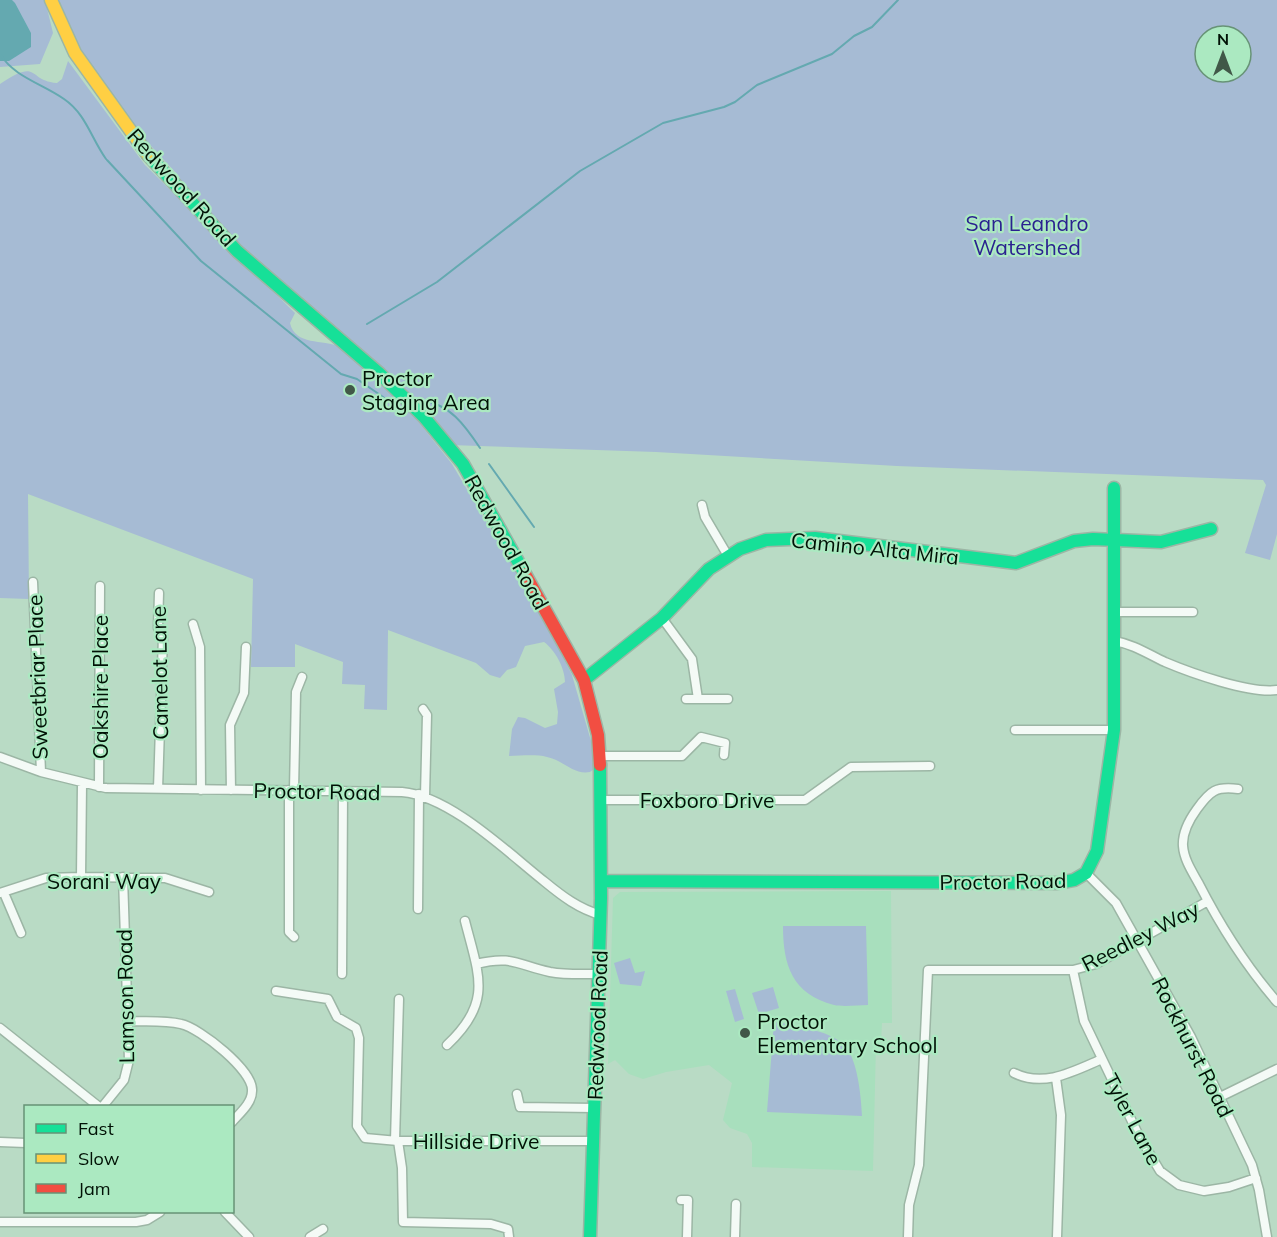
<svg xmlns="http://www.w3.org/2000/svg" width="1277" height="1237" font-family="Mulish,sans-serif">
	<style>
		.built { fill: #a8dfbd }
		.green { fill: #a6bbd4; fill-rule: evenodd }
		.water { fill: #64a9b0 }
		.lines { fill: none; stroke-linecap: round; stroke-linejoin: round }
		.stream { stroke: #64a9b0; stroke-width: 2 }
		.street-casing { stroke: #9cb6a5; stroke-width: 11 }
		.fast-casing { stroke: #9cb6a5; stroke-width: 15 }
		.slow-casing { stroke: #9cb6a5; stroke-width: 15 }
		.jam-casing { stroke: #9cb6a5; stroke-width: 15 }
		.street { stroke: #f4faf6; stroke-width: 8 }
		.fast { stroke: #16e098; stroke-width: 12 }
		.slow { stroke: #ffcf43; stroke-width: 12 }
		.jam { stroke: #f24e42; stroke-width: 12 }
		.poi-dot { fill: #415848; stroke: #abe9c1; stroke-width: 2 }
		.labels { text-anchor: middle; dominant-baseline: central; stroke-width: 4.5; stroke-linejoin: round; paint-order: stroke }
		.street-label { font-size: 21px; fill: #001105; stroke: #abe9c1 }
		.park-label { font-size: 21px; fill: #2a2190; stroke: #abe9c1 }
		.poi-label { font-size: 21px; fill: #001105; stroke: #abe9c1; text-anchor: start }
	</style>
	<rect width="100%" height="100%" fill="#b9dbc5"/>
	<path class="built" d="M891,891L892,1023H882L881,1043H876L873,1171L752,1167V1143L747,1134L730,1128L723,1120L732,1083L709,1065L666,1072L643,1079L629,1074L615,1060L608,1064L613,898L620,892Z"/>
	<path class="green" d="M0,0H45L53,33L40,64L0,67Z
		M59,0H1277V534L1270,560L1245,553L1266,485L1263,480L897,466L656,452L450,445L360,357L174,184L180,178L177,174C130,124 78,67 59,0ZM1205,36H1241V72H1205Z
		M68,61L145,165L295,313L290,323C295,346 323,339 340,347L414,416L452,464L547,625L572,675L591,741L594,769L590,772C573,775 563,760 547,757C535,754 521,756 509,756L512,729L518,717L525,718L545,728L557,724L558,712L554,689L565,682C565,668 555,650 544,642L525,646L516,667L507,670L500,678L490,675L476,663L388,630L387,710L364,709L365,685L342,684L343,662L295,644V667H251L253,579L28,494L29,599L0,598V84C40,57 27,81 57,83L62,79Z
		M783,926H866L868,1005C858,1005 844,1007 834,1005C792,994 783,965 783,926Z
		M630,958L635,973L645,971L641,986L620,984L614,963Z
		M773,987L779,1008L759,1014L752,993Z
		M735,989L744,1019L735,1022L726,991Z
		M774,1022C793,1025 829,1030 844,1045C858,1059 861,1097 862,1116L767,1112Z"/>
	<path class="water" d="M0,0H12L15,3L31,33V47L9,61H0Z"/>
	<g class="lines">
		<path class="stream" d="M0,54C14,77 43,84 64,99C86,114 91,138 106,159
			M107,160L201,261L341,374L357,379L386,399
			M367,324L437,282L580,171L663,123L724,107L735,102L757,85L832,54L854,36L872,27L898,0
			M421,401C449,402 466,427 480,448
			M489,464L534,527"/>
		<g class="street-casing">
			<path id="street" d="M702,505L705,517L728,556
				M33,582L41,772
				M1114,612H1193
				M662,618L692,659L698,699H728
				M193,624L200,647L201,790
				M1114,641C1133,644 1148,654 1165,662C1191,673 1250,694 1277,690
				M686,699H698
				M423,709L427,715L425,796
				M1015,730H1114
				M600,756H682L701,737L725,743L724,755
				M0,757L41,772L106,788L402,792C450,796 507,852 545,882C562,896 579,909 601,915
				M99,787L100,586
				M158,789L163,636L158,628L159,593
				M1238,789C1216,786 1210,791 1197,809C1189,820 1182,832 1183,846C1184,860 1193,873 1199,884C1221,927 1246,966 1277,1002
				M231,790L230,725L244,693L246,647
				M289,790V932L294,937
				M294,790L296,692L302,677
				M601,800H805L851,767L930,766
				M1086,873L1116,903L1191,1037L1252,1165L1259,1190L1267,1237
				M81,877L82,784
				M0,893L46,878L81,877L165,878L209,892
				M4,893L21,933
				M418,909L419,794
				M476,964C513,955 517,965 550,972C566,975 583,974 598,974
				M1073,970L1084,1021L1139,1136L1160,1171L1179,1185L1204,1191L1229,1187L1256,1178
				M342,974L343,791
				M276,991L328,999L337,1017L356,1028L359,1038L357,1126L365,1138L398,1141H593
				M129,1021C146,1022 164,1020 181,1024C200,1028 254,1071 252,1091C252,1103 240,1113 232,1122
				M0,1028L98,1106
				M447,1045C493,1002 479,976 465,921
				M1014,1073C1044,1088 1074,1071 1102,1059
				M1056,1078L1061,1115L1057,1237
				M517,1094L520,1107L594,1108
				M1220,1097L1277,1069
				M103,1106L124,1080L129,1060L123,877
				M395,1141L399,999
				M398,1141L402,1168L403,1222L491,1224L508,1229L509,1237
				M0,1142L26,1143
				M681,1200H688L687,1237
				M225,1212L249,1237
				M0,1222H136L147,1220L160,1212
				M310,1237L323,1229
				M735,1237L736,1204
				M908,1237L909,1205L919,1165L928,970H1073L1096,964L1208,901"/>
		</g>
		<g class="fast-casing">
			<path id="fast" d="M148,155L237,251L380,374L424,417L463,464L525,574
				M584,680L662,618L709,569L740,549L766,540L815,538L1016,563L1074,541L1093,539L1161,542L1211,529
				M601,881L1058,883L1074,880L1086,873L1097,851L1114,730V488
				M590,1237L601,898L600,765"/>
		</g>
		<g class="slow-casing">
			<path id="slow" d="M51,0L75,53L148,155"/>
		</g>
		<g class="jam-casing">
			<path id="jam" d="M525,574L584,680L598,735L600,765"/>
		</g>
		<use href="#street" class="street"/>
		<use href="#fast" class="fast"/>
		<use href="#slow" class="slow"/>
		<use href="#jam" class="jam"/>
	</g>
	<g class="poi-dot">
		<circle cx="350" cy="390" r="6"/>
		<circle cx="745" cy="1033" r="6"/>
	</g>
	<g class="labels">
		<g class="street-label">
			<text transform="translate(182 187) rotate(48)">Redwood Road</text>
			<text transform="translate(507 542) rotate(61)">Redwood Road</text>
			<text transform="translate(875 548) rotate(6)">Camino Alta Mira</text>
			<text transform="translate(159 673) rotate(-91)">Camelot Lane</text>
			<text transform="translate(37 677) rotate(-92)">Sweetbriar Place</text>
			<text transform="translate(100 687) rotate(-90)">Oakshire Place</text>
			<text transform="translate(317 791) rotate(1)">Proctor Road</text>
			<text x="707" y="800">Foxboro Drive</text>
			<text x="104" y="881">Sorani Way</text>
			<text transform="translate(1003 881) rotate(-1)">Proctor Road</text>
			<text transform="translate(1140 936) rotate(-27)">Reedley Way</text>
			<text transform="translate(125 996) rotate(-91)">Lamson Road</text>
			<text transform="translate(597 1025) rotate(-88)">Redwood Road</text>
			<text transform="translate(1193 1047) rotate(63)">Rockhurst Road</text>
			<text transform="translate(1133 1119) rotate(62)">Tyler Lane</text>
			<text x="476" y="1141">Hillside Drive</text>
		</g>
		<g class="park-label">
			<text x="1027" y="223">San Leandro<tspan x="1027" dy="24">Watershed</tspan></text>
		</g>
		<g class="poi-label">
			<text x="362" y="378">Proctor<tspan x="362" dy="24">Staging Area</tspan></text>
			<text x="757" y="1021">Proctor<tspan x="757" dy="24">Elementary School</tspan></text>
		</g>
	</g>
	<rect x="24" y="1105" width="210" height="108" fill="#abe9c1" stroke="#679376" stroke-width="1.5"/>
	<rect x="36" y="1124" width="30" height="9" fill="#16e098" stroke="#679376" stroke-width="1.5"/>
	<text x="78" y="1135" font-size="18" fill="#001105">Fast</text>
	<rect x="36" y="1154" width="30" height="9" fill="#ffcf43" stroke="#679376" stroke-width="1.5"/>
	<text x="78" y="1165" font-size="18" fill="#001105">Slow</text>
	<rect x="36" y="1184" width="30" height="9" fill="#f24e42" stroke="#679376" stroke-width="1.5"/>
	<text x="78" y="1195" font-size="18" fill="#001105">Jam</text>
	<g transform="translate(1223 54)"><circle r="28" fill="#abe9c1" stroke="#679376" stroke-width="1.5"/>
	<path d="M0-4.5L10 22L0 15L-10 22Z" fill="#415848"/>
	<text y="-9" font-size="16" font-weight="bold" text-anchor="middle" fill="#001105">N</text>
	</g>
</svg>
